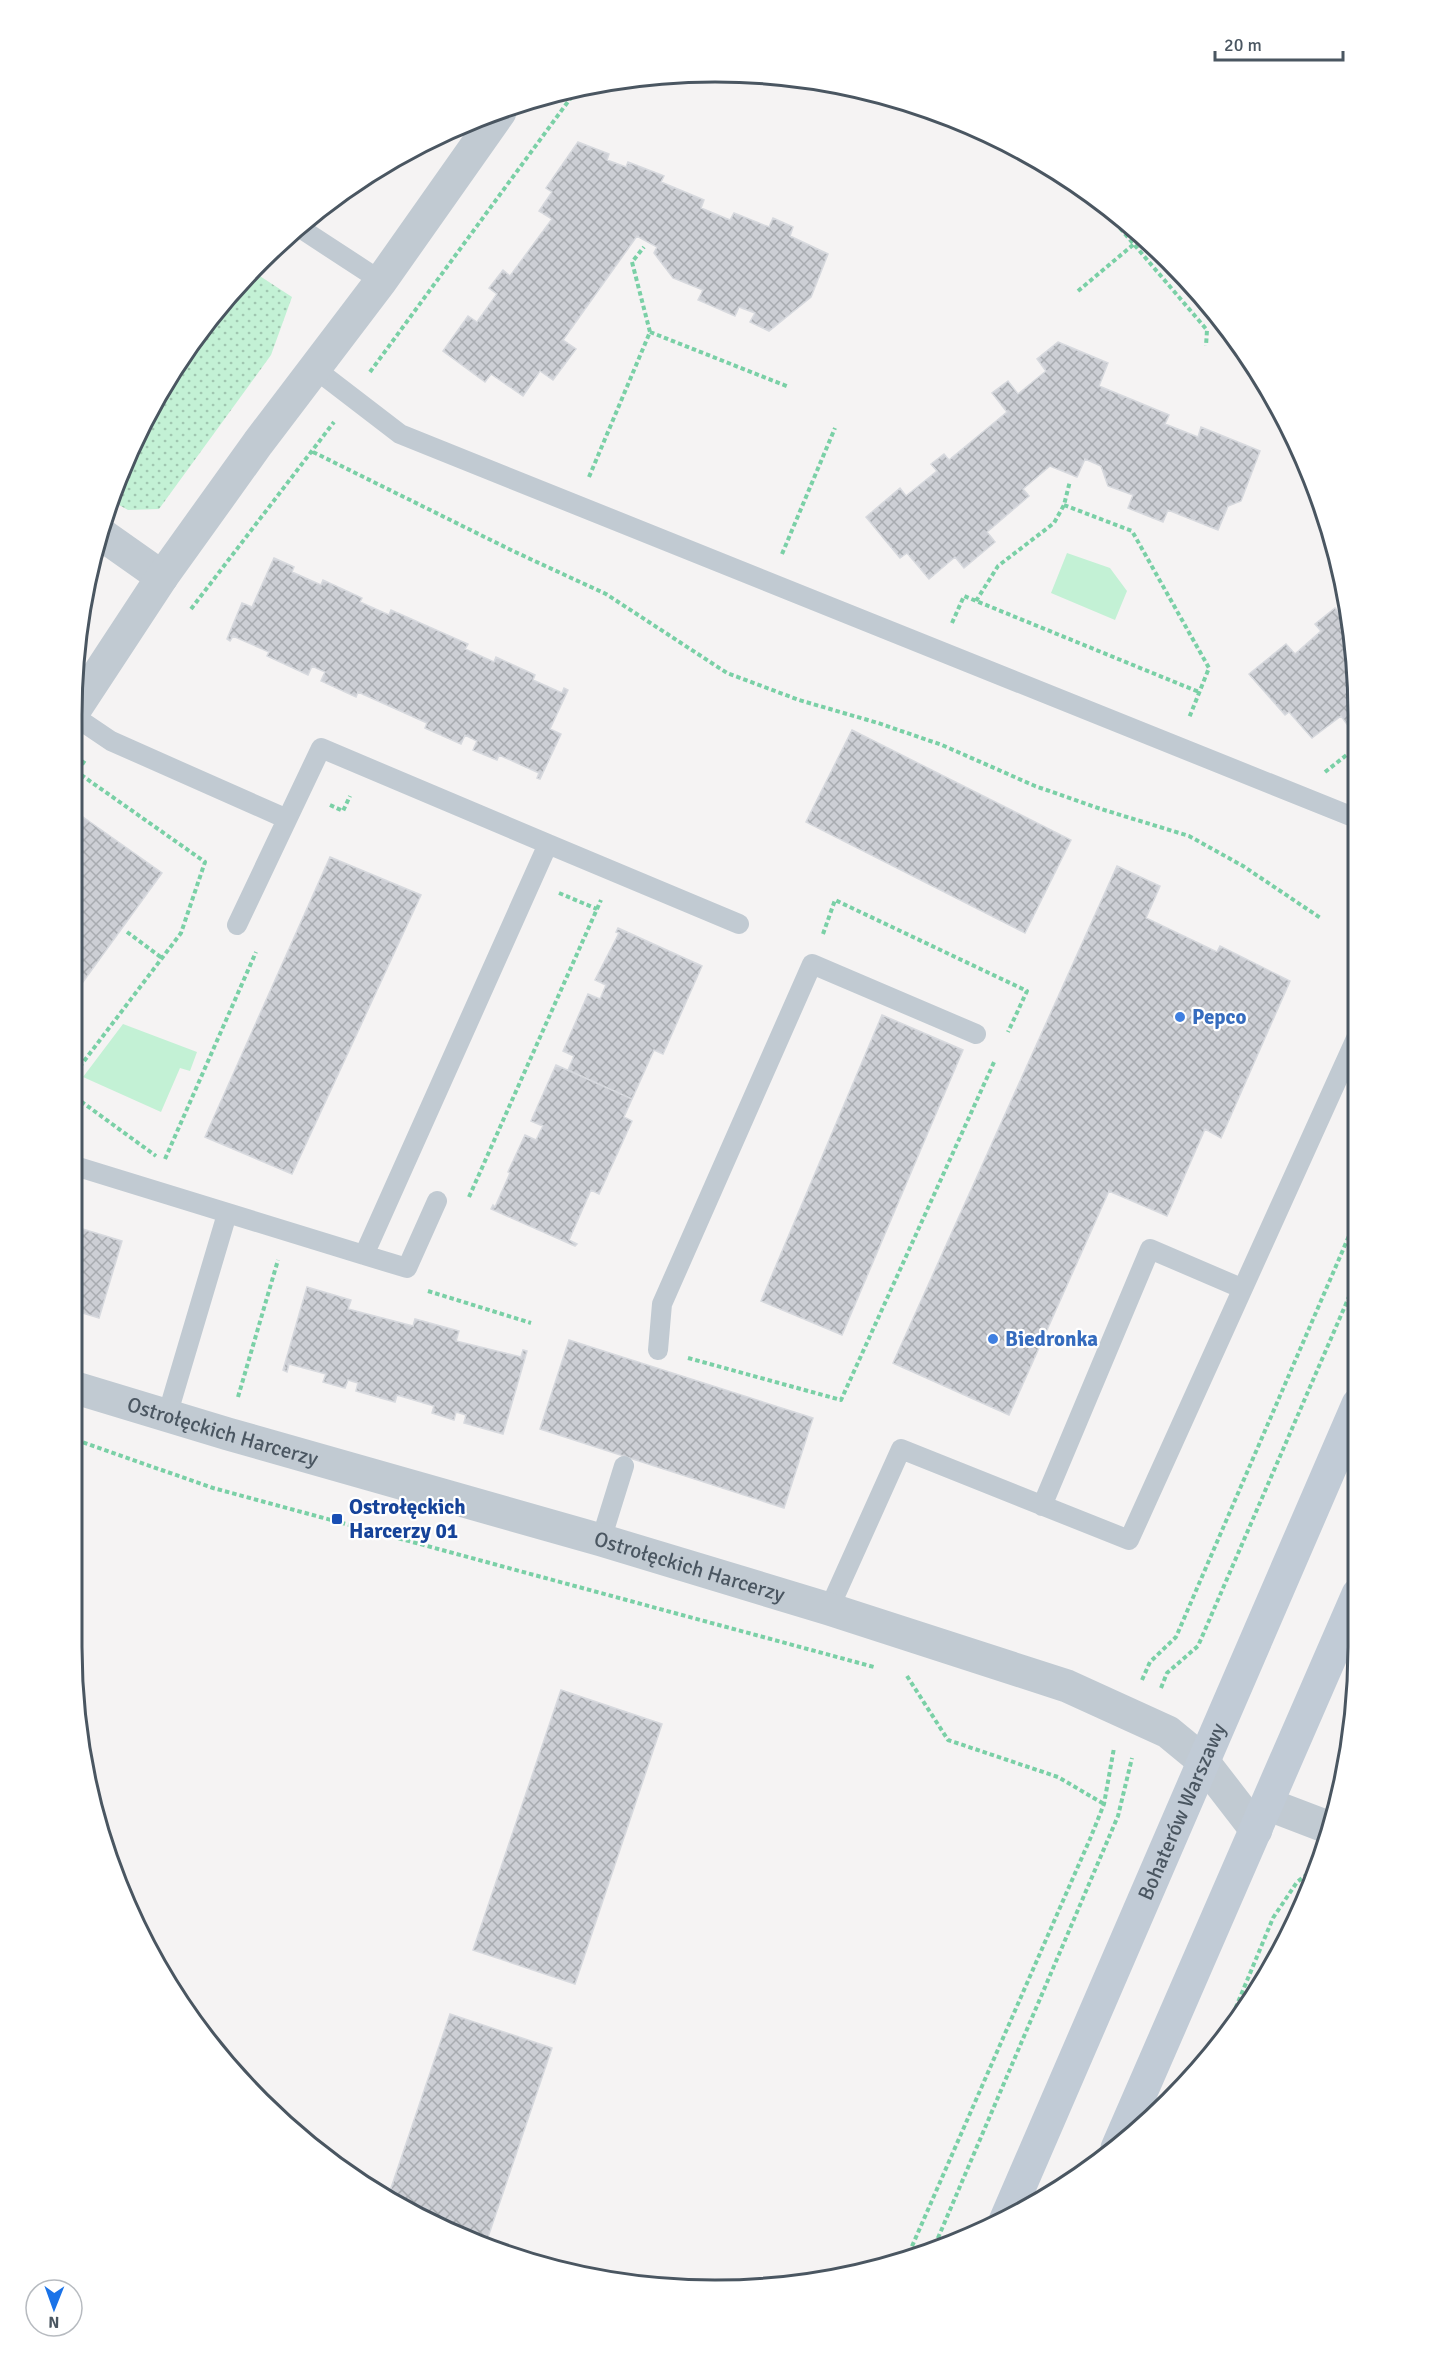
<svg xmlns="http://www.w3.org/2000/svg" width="1431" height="2362" font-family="Signika,sans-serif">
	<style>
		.grass { fill: url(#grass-dots) }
		.park { fill: #c3f1d5 }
		.building { fill: url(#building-cross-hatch); stroke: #d7d9de; stroke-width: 1.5 }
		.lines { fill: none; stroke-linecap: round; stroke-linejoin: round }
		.path { stroke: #7ad0a6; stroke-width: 4; stroke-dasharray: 4.5 3; stroke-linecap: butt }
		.service { stroke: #c1cad2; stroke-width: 20 }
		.minor { stroke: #c1cad2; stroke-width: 33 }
		.secondary { stroke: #c1cbd6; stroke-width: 33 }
		.shop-dot { fill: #3f7fe0; stroke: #fff; stroke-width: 2 }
		.transit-dot { fill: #1a4fb4; stroke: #fff; stroke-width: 2 }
		.labels { text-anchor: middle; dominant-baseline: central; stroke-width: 4.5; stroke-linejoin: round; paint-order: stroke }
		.shop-label { font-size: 21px; font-weight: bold; fill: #366cbe; stroke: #fff; text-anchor: start }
		.street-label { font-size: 21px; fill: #4a5661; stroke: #fff }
		.transit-label { font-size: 21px; font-weight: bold; fill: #164399; stroke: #fff; text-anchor: start }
		.rim { fill: none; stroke: #4a5661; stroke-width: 3 }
	</style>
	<defs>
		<pattern id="grass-dots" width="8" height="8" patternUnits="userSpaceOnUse" patternTransform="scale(1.5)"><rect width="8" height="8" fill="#c3f1d5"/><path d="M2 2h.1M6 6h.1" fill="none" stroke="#a0c6b0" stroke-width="1.8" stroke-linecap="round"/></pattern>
		<pattern id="building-cross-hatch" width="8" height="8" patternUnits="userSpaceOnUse" patternTransform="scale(1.5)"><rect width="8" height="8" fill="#cdcfd5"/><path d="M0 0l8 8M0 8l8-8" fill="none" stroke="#a8abb0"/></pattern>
	</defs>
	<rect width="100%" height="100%" fill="#f5f3f3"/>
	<path class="grass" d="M252,271L292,297L271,355L159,509L128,510L110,500L181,358Z"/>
	<path class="park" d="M1067,553L1110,568L1127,591L1115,620L1051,593Z
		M123,1024L197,1052L190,1071L180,1068L161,1112L83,1077Z"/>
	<path class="building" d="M578,142L609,154L607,160L626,167L628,162L664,176L661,182L704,200L701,208L730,220L734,213L769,227L773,218L793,227L790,236L828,254L811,297L769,331L750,322L755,313L739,307L735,316L698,300L703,290L673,278L654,253L657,247L637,236L563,340L576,349L553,380L540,371L523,396L491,374L485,382L443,351L468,316L477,322L497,294L489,288L503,270L510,276L552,219L539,211L552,192L546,188Z
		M1058,342L1108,363L1099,386L1169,415L1165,424L1198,437L1201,427L1260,451L1241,501L1228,506L1218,530L1168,510L1163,522L1128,508L1133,495L1108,486L1101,466L1085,459L1077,477L1050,466L1023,489L1029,496L987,532L995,542L964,568L955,557L929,579L907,553L900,558L866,517L900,488L906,496L937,471L931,464L944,454L949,460L1007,412L992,393L1008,381L1018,394L1046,371L1037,359Z
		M274,558L294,567L292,572L321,585L323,580L362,598L360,602L389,615L391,610L468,644L465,649L494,662L496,657L535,675L533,680L562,693L564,688L568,690L550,729L561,734L540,779L537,778L539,773L499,755L497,760L473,750L477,741L465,735L461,744L425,728L427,723L358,692L356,697L321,681L325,672L312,666L308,675L267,656L269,652L233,636L230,641L227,639L242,603L252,607Z
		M1335,608L1344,618L1346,615L1358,673V720L1349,727L1341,716L1312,738L1289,712L1285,715L1249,674L1286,644L1295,654L1321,631L1315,624Z
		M852,730L1071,840L1025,933L806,822Z
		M83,817L162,873L75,993L74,830Z
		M330,857L421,895L292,1174L205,1137Z
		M1117,866L1160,886L1146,918L1217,952L1220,946L1290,981L1221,1138L1205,1129L1167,1216L1109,1191L1009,1415L893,1363Z
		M618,928L702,966L663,1054L654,1050L632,1099L568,1070L574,1056L563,1051L588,994L600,999L606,985L595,980L619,933L616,932Z
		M882,1015L963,1050L842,1335L761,1301Z
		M556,1065L632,1099L624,1117L632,1121L599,1194L591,1190L569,1240L577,1244L575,1246L491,1209L493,1205L495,1207L510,1173L508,1172L525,1135L536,1140L543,1126L531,1121Z
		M76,1227L122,1241L99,1318L76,1311Z
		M307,1287L351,1300L348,1309L413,1326L415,1319L459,1331L456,1341L521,1357L523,1350L527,1351L503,1434L464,1423L466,1415L456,1412L454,1420L432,1413L434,1406L397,1395L395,1402L356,1391L358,1383L348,1380L345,1388L323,1382L326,1374L289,1364L287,1372L283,1370Z
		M569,1340L813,1418L784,1508L540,1429Z
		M561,1690L662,1724L575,1984L473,1950Z
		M450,2014L552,2048L485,2246L431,2223L388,2197Z"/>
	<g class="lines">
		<path class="path" d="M1120,228L1207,330L1206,346
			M1078,291L1140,239
			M650,332L789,387
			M370,372L578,88
			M313,452L513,551L606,594L727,673L799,700L878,723L942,745L1035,786L1101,809L1189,836L1243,866L1322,919
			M589,477L650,332L632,262L644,247
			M1064,505L1132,531L1209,668L1189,718
			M782,554L835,428
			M976,601L998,566L1054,523L1064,505L1070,481
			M191,609L334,422
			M952,623L964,596L1199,692
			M1325,772L1358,746
			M74,777L85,760
			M330,805L343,811L350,796
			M559,893L597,909
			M127,932L162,958
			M823,934L835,900L1027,991L1008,1032
			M75,1073L181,933L205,862L77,772
			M75,1097L156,1156
			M165,1159L256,952
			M469,1197L601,900
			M428,1291L531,1323
			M688,1358L841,1400L995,1060
			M238,1397L278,1260
			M76,1440L213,1488L874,1667
			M907,1676L948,1740L1058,1777L1104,1804
			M1142,1680L1150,1662L1176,1637L1358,1215
			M1161,1688L1167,1673L1198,1646L1358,1276
			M1224,2036L1273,1918L1297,1882L1318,1866
			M932,2252L1118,1816L1132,1758
			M906,2260L1090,1839L1104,1804L1114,1748"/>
		<path class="service" d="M300,228L381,281
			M314,368L400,434L1358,819
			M74,716L111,741L287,819
			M237,925L321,748L548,844
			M75,1166L364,1255L548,844L739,924
			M364,1255L407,1268L437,1201
			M658,1350L662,1304L812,964L976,1034
			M167,1416L227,1214
			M1042,1506L1150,1249L1241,1288
			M601,1540L624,1466
			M829,1609L901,1449L1129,1540L1358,1034"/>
		<g class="minor">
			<path d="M101,534L162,577"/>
			<path d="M74,711L162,577L258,443L381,281L500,112"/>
			<path id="s1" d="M76,1388L228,1434L601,1540L829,1609L1067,1686L1168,1732L1202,1760L1256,1830"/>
			<path d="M1267,1804L1330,1828"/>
		</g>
		<g class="secondary">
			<path d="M1117,2148L1358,1594"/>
			<path id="s2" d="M1005,2221L1358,1404"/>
		</g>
	</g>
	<g class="shop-dot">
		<circle cx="1180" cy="1017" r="6"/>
		<circle cx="993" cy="1339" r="6"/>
	</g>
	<rect class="transit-dot" x="331" y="1513" width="12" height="12" rx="3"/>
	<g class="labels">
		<g class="shop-label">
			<text x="1192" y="1017">Pepco</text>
			<text x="1005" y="1339">Biedronka</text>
		</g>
		<g class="street-label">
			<text stroke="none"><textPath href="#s1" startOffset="153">Ostrołęckich Harcerzy</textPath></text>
			<text stroke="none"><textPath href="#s1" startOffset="639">Ostrołęckich Harcerzy</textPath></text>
			<text stroke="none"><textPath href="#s2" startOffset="446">Bohaterów Warszawy</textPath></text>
		</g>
		<g class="transit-label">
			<text x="349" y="1507">Ostrołęckich<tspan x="349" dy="24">Harcerzy 01</tspan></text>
		</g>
	</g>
	<path d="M0 0H1431V2362H0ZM715 82H715A633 633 0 0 1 1348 715V1647A633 633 0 0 1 715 2280H715A633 633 0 0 1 82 1647V715A633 633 0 0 1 715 82Z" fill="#fff" fill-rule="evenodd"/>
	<path class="rim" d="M715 82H715A633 633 0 0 1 1348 715V1647A633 633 0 0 1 715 2280H715A633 633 0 0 1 82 1647V715A633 633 0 0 1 715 82Z"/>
	<g transform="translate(54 2308) rotate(181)"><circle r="28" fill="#ffffff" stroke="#b7bbc0" stroke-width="1.5"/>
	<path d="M0-4.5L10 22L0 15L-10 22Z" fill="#1a73e8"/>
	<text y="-9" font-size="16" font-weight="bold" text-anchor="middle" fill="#4a5661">N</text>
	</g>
	<path d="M1215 51v9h128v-9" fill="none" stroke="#4a5661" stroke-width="3"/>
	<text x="1224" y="51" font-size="18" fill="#4a5661" stroke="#ffffff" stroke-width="4.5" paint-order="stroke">20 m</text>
</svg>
